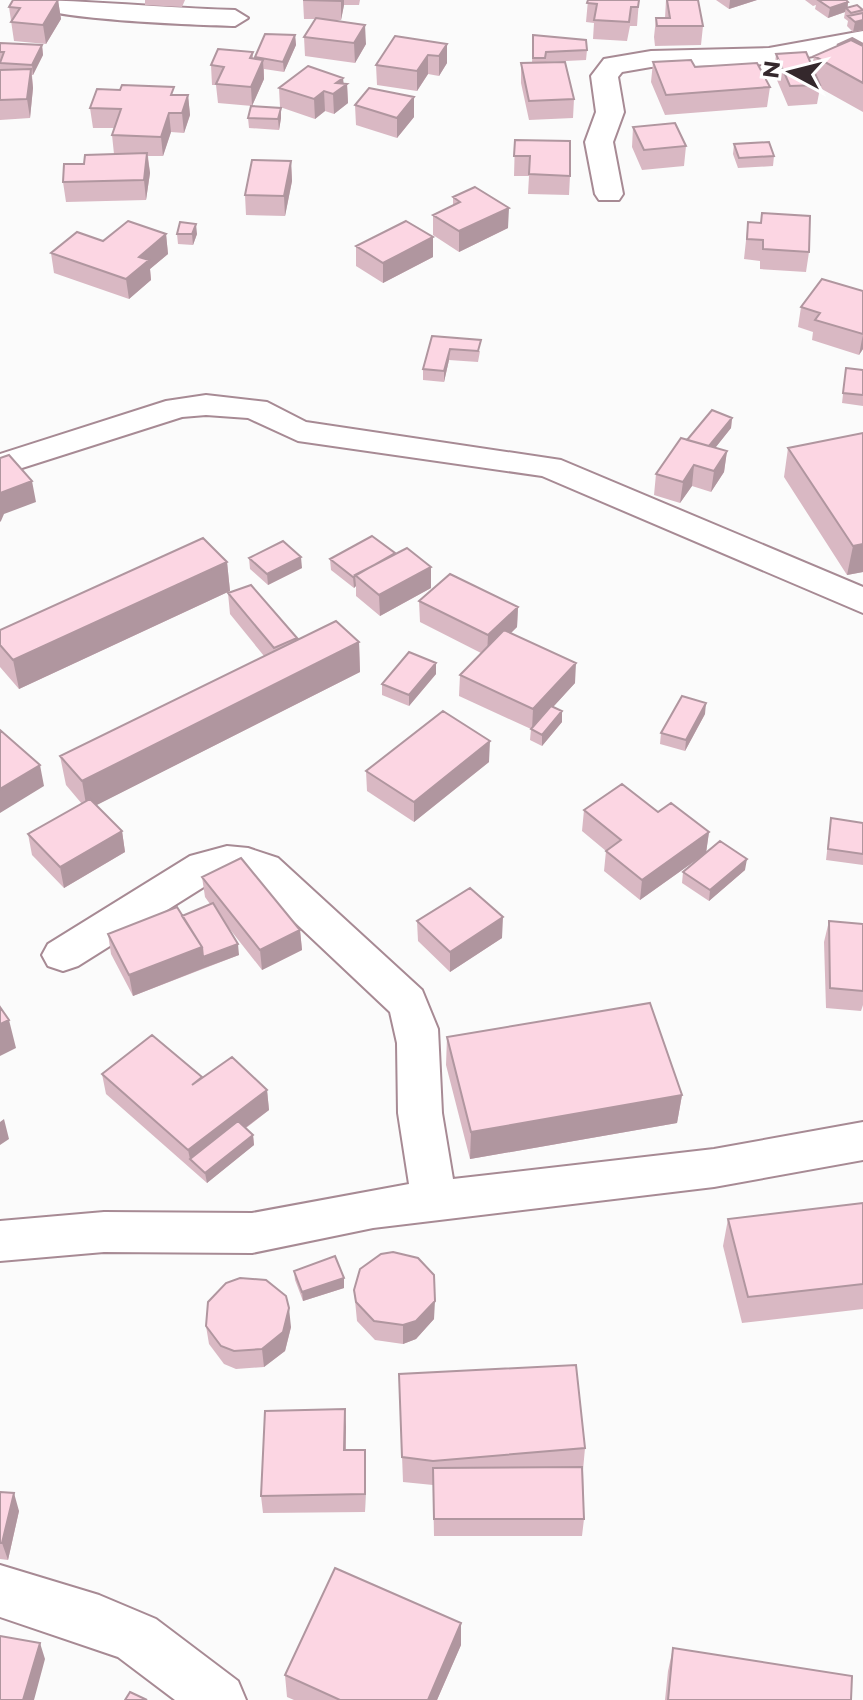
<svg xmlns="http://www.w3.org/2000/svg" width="863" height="1700" font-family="Montserrat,sans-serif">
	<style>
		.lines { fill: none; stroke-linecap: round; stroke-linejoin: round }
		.minor-casing { stroke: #a78a94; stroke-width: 4 }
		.minor { fill: #fff; fill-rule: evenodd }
		.wall { fill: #d9b8c3 }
		.shaded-wall { fill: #b0969f }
		.building { fill: #fcd6e3; stroke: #b0969f; stroke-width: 2 }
	</style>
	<rect width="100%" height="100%" fill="#fbfbfb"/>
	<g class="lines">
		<g class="minor-casing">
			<path id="minor" d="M19,0C91,0 162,8 235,10L248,18L235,26C203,25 33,20 19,0Z
				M863,31V47L769,64L651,67L622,72L618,77L624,112L613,142L623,194L619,200H599L595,194L585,142L596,112L591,76L604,59L651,51L769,48Z
				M206,395L267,402L306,422L561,460L863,587V613L542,476L298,441L248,418L206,415L182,417L0,475V454L166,401Z
				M227,846L248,848L278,858L422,990L438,1029L442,1113L453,1179L714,1149L863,1122V1160L714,1187L373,1228L252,1253L104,1252L0,1261V1221L104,1212L252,1213L409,1184L398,1113L397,1043L390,1012L250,880L234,875L218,878L78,966L63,971L48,966L42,955L48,944L190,856Z
				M0,1565L99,1595L156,1619L238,1681L246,1700H175L118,1657L0,1617Z"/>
		</g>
		<use href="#minor" class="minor"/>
	</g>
	<path class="wall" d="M58,0L61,19L46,44L14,41L9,7Z
		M145,0H185L182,7L145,5Z
		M303,0H360L359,5H344L341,20H330L366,44L355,63L305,56L304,37L315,19H304Z
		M588,0H639L637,26H630L627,41L593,39L594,23L586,22Z
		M666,0H698L703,26L701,45L655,46L654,37L656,18H665Z
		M716,0H757L729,9Z
		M805,0H846L848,2V7L863,10V30L853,32L847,26L848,21L844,18L845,12L828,18L815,9L816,5L813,6Z
		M295,35L296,45L284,72L264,69V79L252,106L218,103L216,85H212L211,65L253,52V59H255V57Z
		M533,35L587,50L586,60L545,62L574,99L573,118L529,120L521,83V63H532Z
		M0,43L42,45L43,55L33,75H32L33,88L30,118L0,120Z
		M447,44V63L439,76L428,74L417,91L377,85L376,65Z
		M863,44V112L820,88L817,104L788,106L774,73L776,54L812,67L814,56Z
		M653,62L695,67L770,87L767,107L665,115L651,82Z
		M347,84L348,103L334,114L325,111L315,119L280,107L279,88Z
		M175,95H188L190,115L184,133L171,132L163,156H148L150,173L146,200L66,202L63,182L84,164L114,154L112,135L114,128H93L90,108Z
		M414,97V117L397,138L356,125L355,105Z
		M248,118H281L279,130L249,128Z
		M633,127L686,146L684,166L642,170L632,147Z
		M515,140L570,176L569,195L528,194L529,176H514Z
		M734,144L774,156L773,166L738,168L733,154Z
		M291,161L292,181L285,216L246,215L245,195Z
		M453,197L508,228L459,252L433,235V215L453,205Z
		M748,222L809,252L806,272L760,269V261L744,259Z
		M166,234L168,254L150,269L151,280L129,299L54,273L51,253Z
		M177,234H197L193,245L178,244Z
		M433,237V257L383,283L356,266V246Z
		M863,291V349L859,355L812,340L813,332L798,327L801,307Z
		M432,336L480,351L478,362L449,360L444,382L423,380V369Z
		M846,368L863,370V406L842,403Z
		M732,418L731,428L715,448L727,451L724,472L711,492L692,486L680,503L654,495L656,474L687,440Z
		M863,433V572L847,575L784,477L788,448Z
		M395,554L431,588L380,616L356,596V586L354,588L331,570L330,559Z
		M249,558L302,568L268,585L250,569Z
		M227,562L230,591L19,689L0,667V630Z
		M228,593L297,640L359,642L360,672L96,805L122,831L125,852L64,888L32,855L28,834L82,804L66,785L60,756L264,656L230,614Z
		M419,601L518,607L517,627L511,633L575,683L553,707L562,711V722L542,746L530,740L531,729L459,696L460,675L481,653L420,622Z
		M436,663V674L409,706L382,695V684Z
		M705,714L685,751L660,744L661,733Z
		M489,762L414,822L367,791L366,771Z
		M584,810L658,812L709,832L706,853L640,900L604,871L606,851L582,831Z
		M831,818L863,823V865L826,860Z
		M745,870L709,901L682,883L683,872Z
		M202,877L300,930L302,950L262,970L225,923L239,955L133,996L111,954L108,934L182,916L210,904L205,897Z
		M417,921L502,938L450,972L418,941Z
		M829,921L863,924V1005L861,1011L826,1008L824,942Z
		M447,1037L682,1095L677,1123L470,1159L446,1065Z
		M102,1074L202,1077L267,1090L269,1110L246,1128L253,1135L254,1145L207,1183L106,1094Z
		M863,1203V1309L742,1323L723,1246L728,1219Z
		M294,1271L344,1278V1288L303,1301L295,1280Z
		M354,1290L434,1319L416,1339L403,1344L375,1340L357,1321Z
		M206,1326L291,1327L285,1351L264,1367L236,1369L224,1364L209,1344Z
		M399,1374L585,1448L583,1470L584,1519L582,1536H434L433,1485L403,1482Z
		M345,1409L346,1450L366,1468L365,1512L263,1513L261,1496Z
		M0,1492L19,1511L8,1560L0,1559Z
		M461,1623V1645L437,1700H294L287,1697L285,1675Z
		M673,1648L851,1700H665L668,1671Z"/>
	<path class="shaded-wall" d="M58,0L61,19L46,44L43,25Z
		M341,0H344V5L341,20Z
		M730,0H757L729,9Z
		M848,2L847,9L846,8L845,12L828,18L830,8Z
		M863,20V30L853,32L855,22Z
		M365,25L366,44L355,63L354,43Z
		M295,35L296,45L284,72L283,62Z
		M447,44V63L439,76V56Z
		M42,45L43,55L33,75L32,65Z
		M428,55V74L417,91V71Z
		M263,60L264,79L252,106L251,87Z
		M31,69L33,88L30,118L27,99Z
		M343,78L344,86L347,84L348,103L334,114L333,94L336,83Z
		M324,91L325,111L315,119L314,99Z
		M188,95L190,115L184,133L182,113Z
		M414,97V117L397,138V118Z
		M281,108V118L279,130L278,119Z
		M169,113L171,132L163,156L161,137Z
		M147,153L150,173L146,200L144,180Z
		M291,161L292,181L285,216L284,196Z
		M509,208L508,228L459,252V231Z
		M196,224L197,234L193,245L192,234Z
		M166,234L168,254L150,269L151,280L129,299L126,279L139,257Z
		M433,237V257L383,283V263Z
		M863,334V349L859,355Z
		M450,349L449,360L444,382V371Z
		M732,418L731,428L704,462L705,451Z
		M727,451L724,472L711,492L714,471Z
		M694,465L692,486L680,503L683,482Z
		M32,481L36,502L4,514L1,521L0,522V493Z
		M863,544V572L847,575L853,546Z
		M301,557L302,568L268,585L267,574Z
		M227,562L230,591L19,689L13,660Z
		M431,567V588L380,616L379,595Z
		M355,575L356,586L354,588L353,577Z
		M518,607L517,627L487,656L488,635Z
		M359,642L360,672L87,810L82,781Z
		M436,663V674L409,706V695Z
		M576,663L575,683L532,730L533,709Z
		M706,703L705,714L685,751L686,740Z
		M562,711V722L542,746V735Z
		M490,741L489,762L414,822V802Z
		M40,765L44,786L0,813V789Z
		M122,831L125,852L64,888L60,867Z
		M709,832L706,853L640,900L642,880Z
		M747,859L745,870L709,901L710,890Z
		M503,917L502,938L450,972V952Z
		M300,930L302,950L262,970L260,950Z
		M238,944L239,955L204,968L203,957Z
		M202,947L204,968L133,996L129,975Z
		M9,1020L16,1048L0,1056V1024Z
		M267,1090L269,1110L196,1165L190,1159L188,1150Z
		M682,1095L677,1123L470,1159L471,1132Z
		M4,1119L9,1139L0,1145V1122Z
		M253,1135L254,1145L207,1183L205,1173Z
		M344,1278V1288L303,1301L302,1292Z
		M435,1301L434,1319L416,1339L403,1344V1325Z
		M289,1308L291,1327L285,1351L264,1367L262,1349Z
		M345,1409L346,1427L345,1468L344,1450Z
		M365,1450L366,1468L365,1512Z
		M14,1493L19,1511L8,1560L2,1543Z
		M461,1623V1645L437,1700H428Z
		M40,1643L45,1659L34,1700H23Z"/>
	<path class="building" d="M13,0H58L43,25L11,22L20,8L9,7Z
		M303,0H341V1Z
		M588,0H639L638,7H631L629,22L594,20L597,4L587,3Z
		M667,0H698L703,26H657L656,18H670Z
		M818,0H846L848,2L830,8Z
		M857,5L863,10L851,13L846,8Z
		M863,13V20L855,22L848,16Z
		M316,18L365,25L354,43L304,37Z
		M265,34L295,35L283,62L255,57Z
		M533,35L586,40L587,50L546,52L545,58H533Z
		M395,36L447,44L439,56L428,55L417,71L376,65Z
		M852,38L863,44V46L851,40L838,45H837Z
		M851,40L863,46V83L814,56Z
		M0,43L42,45L32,65L0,63L4,52H0Z
		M218,49L253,52L250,58L263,60L251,87L216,84L224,67L211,65Z
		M806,52L820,85L790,86L776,54Z
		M691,60L695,67L757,63L770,87L666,95L653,62Z
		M565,62L574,99L529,101L521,63Z
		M308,66L343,78L336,83L347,84L333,94L324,91L314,99L279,88Z
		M31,69L27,99L0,100V70Z
		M122,85L174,87L171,95H188L182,113H169L161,137L112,135L121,109L90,108L97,89L120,90Z
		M369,88L414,97L397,118L355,105Z
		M251,106L281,108L278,119L248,118Z
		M675,123L686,146L644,150L633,127Z
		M515,140L570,141V176L529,174L530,156H514Z
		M769,142L774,156L739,158L734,144Z
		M147,153L144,180L63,182L64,164H84L85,155Z
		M252,160L291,161L284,196L245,195Z
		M475,187L509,208L459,231L433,215L460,202L453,197Z
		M762,213L810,216L809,252L763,249V240L747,239L748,222L761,223Z
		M128,221L166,234L139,257L149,260L126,279L51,253L77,232L103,241Z
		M406,221L433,237L383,263L356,246Z
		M180,222L196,224L192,234H177Z
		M822,279L863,291V334L815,320L820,313L801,307Z
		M432,336L481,340L478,351L450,349L444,371L423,369Z
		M846,368L863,370V395L843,393Z
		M712,410L732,418L709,446L687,440Z
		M863,433V544L853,546L788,448Z
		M681,438L727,451L714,471L694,465L683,482L656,474Z
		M9,455L32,481L0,493V458Z
		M372,536L395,553L353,577L330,559Z
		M203,538L227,562L13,660L0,645V630Z
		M283,541L301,557L267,574L249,558Z
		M407,548L431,567L379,595L355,575Z
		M450,574L518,607L488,635L419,601Z
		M251,585L297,638L274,648L228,593Z
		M336,621L359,642L82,781L60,756Z
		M504,630L576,663L533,709L460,675Z
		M409,652L436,663L409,695L382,684Z
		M682,696L706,703L686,740L661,733Z
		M551,706L562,711L542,735L531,729Z
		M443,711L490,741L414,802L366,771Z
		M0,730L40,765L0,789Z
		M622,784L658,812L671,803L709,832L642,880L606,851L621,840L584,810Z
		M90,799L122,831L60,867L28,834Z
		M831,818L863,823V854L828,849Z
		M720,841L747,859L710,890L683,872Z
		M241,858L300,930L260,950L202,877Z
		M470,888L503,917L450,952L417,921Z
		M213,903L238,944L203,957L202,947L182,916Z
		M177,907L202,947L129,975L108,934Z
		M829,921L863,924V991L830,988Z
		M650,1003L682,1095L471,1132L447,1037Z
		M0,1007L9,1020L0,1024Z
		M152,1035L202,1077L192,1085L232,1057L267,1090L188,1150L102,1074Z
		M238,1121L253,1135L205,1173L190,1159Z
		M863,1203V1284L748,1297L728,1219Z
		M393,1252L418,1258L434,1275L435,1301L416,1321L403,1325L374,1321L356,1302L354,1290L360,1269L381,1254Z
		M335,1256L344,1278L302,1292L294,1271Z
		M240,1278L266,1280L286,1296L289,1308L283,1332L262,1349L234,1351L221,1346L206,1326L208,1302L226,1283Z
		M576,1365L585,1448L433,1461L402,1457L399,1374Z
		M345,1409L344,1450H365V1494L261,1496L265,1411Z
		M582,1467L584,1519H434L433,1468Z
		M0,1492L14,1493L2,1543H0Z
		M335,1568L461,1623L428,1700H340L285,1675Z
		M0,1636L40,1643L23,1700H0Z
		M673,1648L852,1676L851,1700H668Z
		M130,1692L147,1700H125Z"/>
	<g transform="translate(791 72) rotate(277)" stroke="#ffffff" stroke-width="6" paint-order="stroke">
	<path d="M0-6L14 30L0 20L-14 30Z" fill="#34282c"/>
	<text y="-12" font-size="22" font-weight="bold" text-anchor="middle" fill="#34282c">N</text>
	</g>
</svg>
